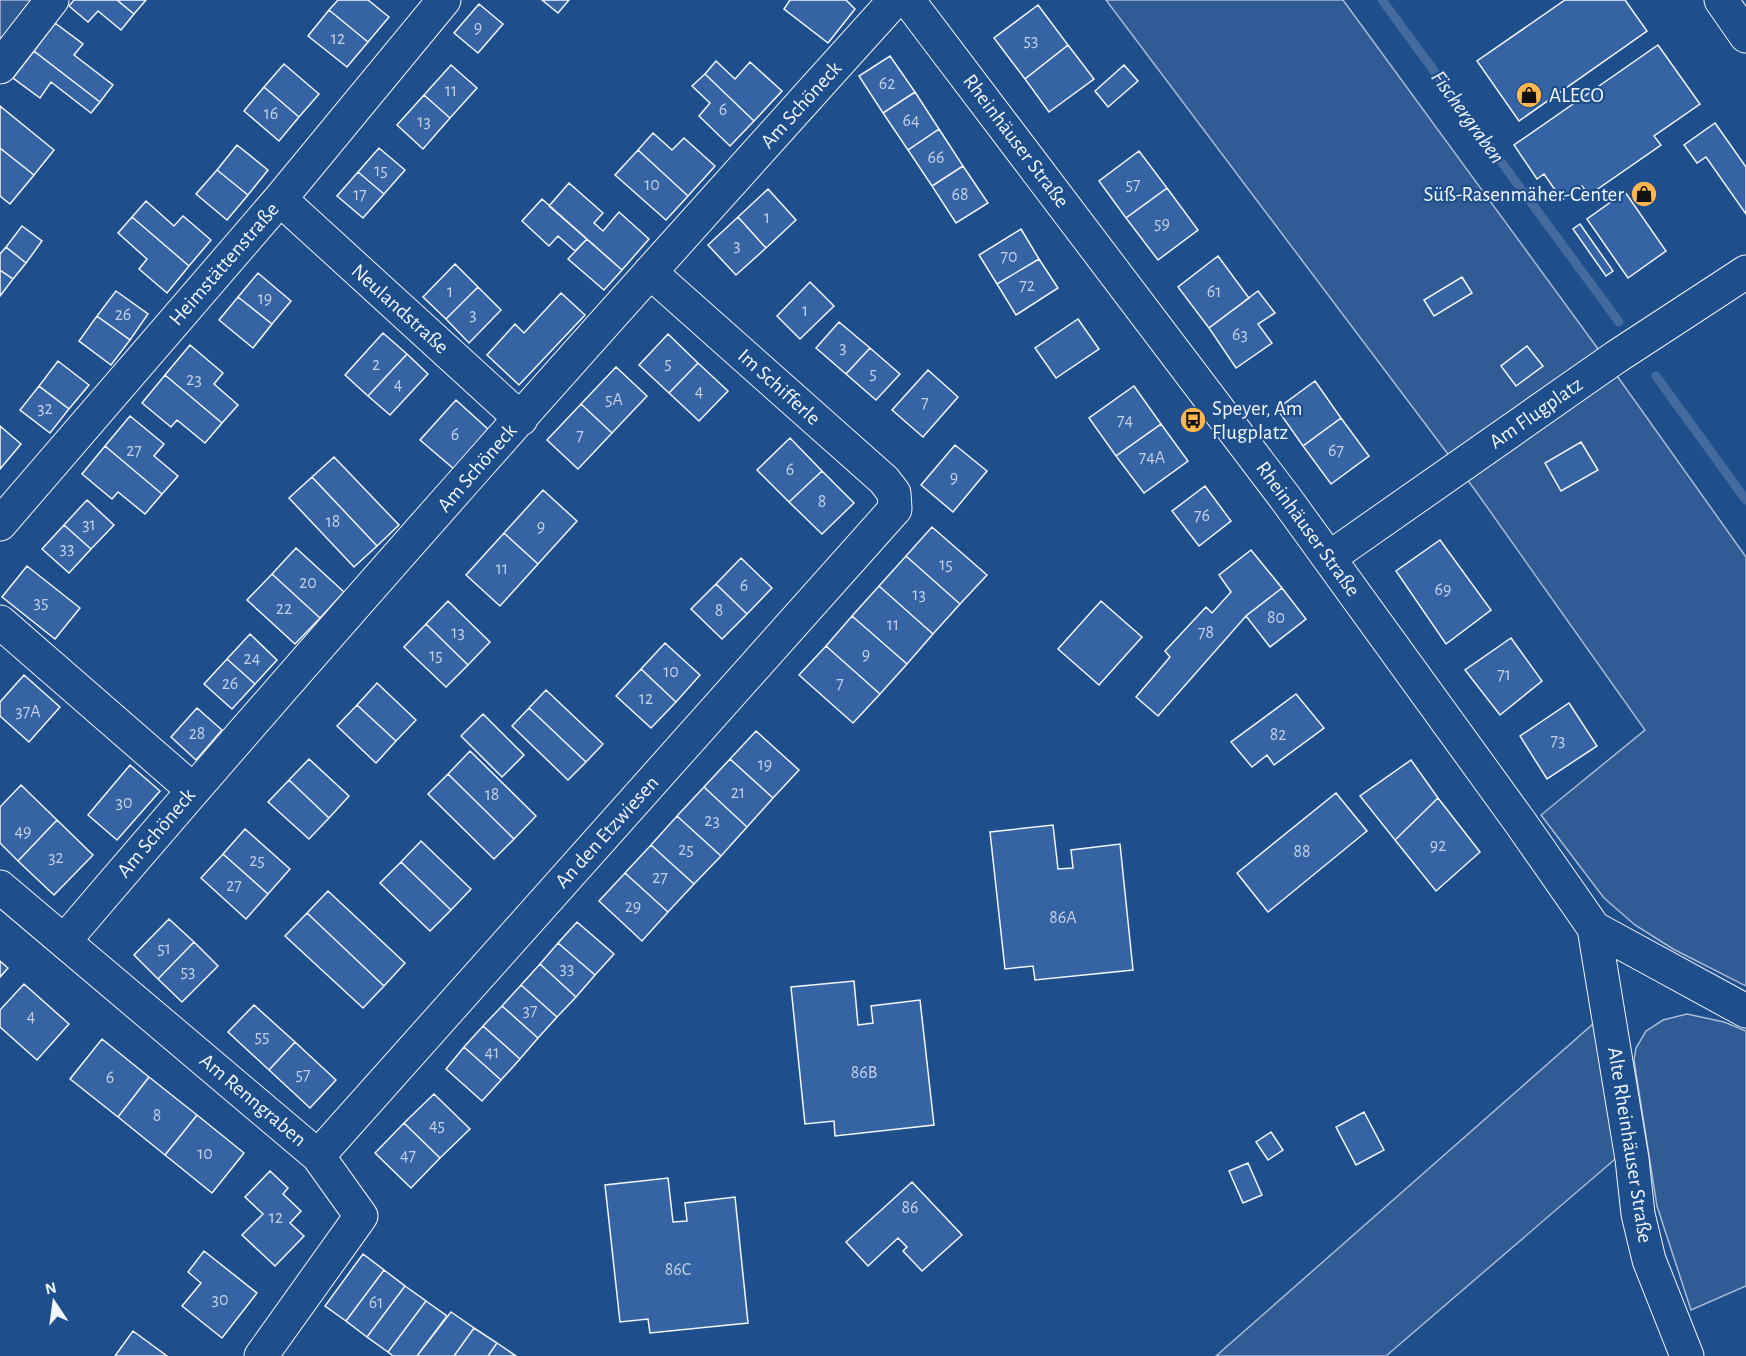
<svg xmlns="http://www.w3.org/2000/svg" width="1746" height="1356" font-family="'Alegreya Sans',sans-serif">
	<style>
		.built { fill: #305b95; stroke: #a8bbd7; stroke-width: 1.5 }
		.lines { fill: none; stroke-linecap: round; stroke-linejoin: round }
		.stream { stroke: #446ba0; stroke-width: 9 }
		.building { fill: #3563a3; stroke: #f2f6ff; stroke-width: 1.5 }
		.minor-casing { stroke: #f2f6ff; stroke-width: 35 }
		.minor { stroke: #1f4e8c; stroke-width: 33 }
		.labels { text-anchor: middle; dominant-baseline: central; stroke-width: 4.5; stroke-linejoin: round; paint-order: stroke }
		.number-label { font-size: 18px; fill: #c3d1e8 }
		.poi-label { font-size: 21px; fill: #f2f6ff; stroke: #1f4e8c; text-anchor: start }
		.street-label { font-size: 21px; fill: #f2f6ff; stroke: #1f4e8c }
		.water-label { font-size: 22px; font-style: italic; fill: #f2f6ff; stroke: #1f4e8c }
	</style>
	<rect width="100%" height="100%" fill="#1f4e8c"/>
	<path class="built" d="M0,0H31L0,40Z
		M1106,0H1343L1593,342L1746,557V986L1673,949L1635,925L1604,898L1541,815L1645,730L1475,490Z
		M1687,1014L1724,1022L1746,1031V1286L1691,1310L1657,1206L1634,1060L1636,1048L1646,1031L1663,1020Z
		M1593,1024L1621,1154L1386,1356H1216Z"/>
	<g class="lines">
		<path class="stream" d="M1382,0L1619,322
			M1656,376L1746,500"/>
	</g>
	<path class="building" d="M74,0H117L134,14L121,30L98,11L88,22L69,6Z
		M117,0H146L134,14Z
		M338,0H368L389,17L368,42L329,10Z
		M542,0H569L558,13Z
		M790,0H846L855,9L828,43L784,9Z
		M1565,0H1625L1647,31L1519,121L1477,61Z
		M479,4L503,24L478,53L454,33Z
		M1038,5L1068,45L1025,79L994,38Z
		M329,10L368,42L347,67L308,36Z
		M55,23L83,44L74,55L113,85L100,102L34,51Z
		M1068,45L1094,79L1049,112L1025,79Z
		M1658,45L1700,104L1654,136L1661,145L1589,195L1582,186L1562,200L1544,174L1537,179L1514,145Z
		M34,51L100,102L91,113L51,82L40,98L13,78Z
		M890,56L915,92L883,113L859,76Z
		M716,61L735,79L750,62L782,91L754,121L705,74Z
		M284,64L319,94L299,117L264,87Z
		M451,65L477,88L450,118L424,95Z
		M1124,65L1138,81L1108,107L1095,91Z
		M705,74L754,121L730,146L699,116L710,103L692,86Z
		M264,87L299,117L279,141L244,111Z
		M915,92L939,129L908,150L883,113Z
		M424,95L450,118L423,149L397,125Z
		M0,106L54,150L34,175L0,148Z
		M1715,123L1746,167V214L1706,157L1697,163L1684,145Z
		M939,129L963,166L932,186L908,150Z
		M653,133L672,150L684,138L715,166L688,196L638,150Z
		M237,145L268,170L248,195L217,170Z
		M0,148L34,175L10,204L0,196Z
		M379,148L405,170L384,194L358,172Z
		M638,150L688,196L666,220L615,175Z
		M1139,151L1167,188L1126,218L1099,181Z
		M963,166L988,203L956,223L932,186Z
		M217,170L248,195L227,220L196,194Z
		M358,172L384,194L363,218L337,196Z
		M569,183L603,213L594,223L603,231L619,212L649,239L622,270L549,206Z
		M1167,188L1198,230L1158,260L1126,218Z
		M768,189L796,220L766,248L738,217Z
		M1625,192L1666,251L1628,278L1587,219Z
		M542,199L587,239L575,251L558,236L549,246L522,221Z
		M146,201L174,226L183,216L211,240L189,266L132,217Z
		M132,217L189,266L167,293L139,269L147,259L118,233Z
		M738,217L766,248L736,275L708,245Z
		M1580,224L1613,271L1606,276L1573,229Z
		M22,226L42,241L26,263L6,247Z
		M1021,229L1039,259L997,284L979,255Z
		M587,239L622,270L604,290L568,259Z
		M6,247L26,263L13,279L0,270V254Z
		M1218,256L1249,298L1209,328L1178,287Z
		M1039,259L1058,288L1016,315L997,284Z
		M455,264L478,287L446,319L423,297Z
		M0,270L13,279L0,296Z
		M258,273L291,301L272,324L238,297Z
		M1462,277L1472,293L1434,316L1424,300Z
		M810,282L834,306L800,339L777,316Z
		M478,287L501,310L469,343L446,319Z
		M116,291L148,314L130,340L97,316Z
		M1258,291L1275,313L1258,324L1272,343L1236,368L1209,328Z
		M561,293L585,315L519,385L487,355L515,324L524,333Z
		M238,297L272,324L253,348L219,320Z
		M97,316L130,340L111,365L79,341Z
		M1078,319L1099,349L1056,378L1035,348Z
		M839,322L870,348L846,374L816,348Z
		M383,333L407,354L368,396L345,375Z
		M668,334L698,363L669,393L639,365Z
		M190,345L223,373L214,384L238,405L222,423L165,375Z
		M1527,346L1543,366L1516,386L1501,366Z
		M870,348L900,374L876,400L846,374Z
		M407,354L428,374L390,415L368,396Z
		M58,361L89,385L69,409L39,386Z
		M698,363L728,391L699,421L669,393Z
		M616,367L647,396L612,433L581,404Z
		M928,370L958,397L923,437L892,410Z
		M165,375L222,423L205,443L177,420L171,427L142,403Z
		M1315,381L1341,418L1303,446L1277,409Z
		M39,386L69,409L50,433L20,410Z
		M1134,386L1161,424L1116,456L1089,418Z
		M456,400L489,430L454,469L420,440Z
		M581,404L612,433L578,469L547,440Z
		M130,416L164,444L154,456L178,476L162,494L105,446Z
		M1341,418L1369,456L1331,484L1303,446Z
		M1161,424L1188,461L1144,493L1116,456Z
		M0,426L21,444L0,469Z
		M790,438L822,471L789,502L757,470Z
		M1581,442L1598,470L1561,491L1545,463Z
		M955,445L987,471L953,512L921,485Z
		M105,446L162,494L145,514L118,492L112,499L82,474Z
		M334,457L399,525L377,546L312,477Z
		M822,471L854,503L822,534L789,502Z
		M312,477L377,546L354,567L289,498Z
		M1205,486L1231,521L1199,546L1172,511Z
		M543,490L577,521L538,564L504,533Z
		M87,500L114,525L91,549L64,525Z
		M64,525L91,549L69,573L42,549Z
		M932,527L987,575L960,604L906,556Z
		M504,533L538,564L500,606L466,575Z
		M1440,540L1491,610L1446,644L1396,571Z
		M296,548L344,592L320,618L272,574Z
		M1251,550L1282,588L1246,616L1158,716L1136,697L1170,657L1165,651L1206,607L1212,613L1231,592L1219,575Z
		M906,556L960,604L933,634L879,586Z
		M741,558L772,588L747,614L716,584Z
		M27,566L80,608L55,639L2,597Z
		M272,574L320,618L295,644L247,600Z
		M716,584L747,614L722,639L691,609Z
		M879,586L933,634L907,664L852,616Z
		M1282,588L1306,619L1270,647L1246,616Z
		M448,601L490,642L468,665L426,624Z
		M1101,601L1142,637L1099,685L1058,649Z
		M852,616L907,664L880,694L826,646Z
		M426,624L468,665L446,687L404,647Z
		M250,634L277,660L255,684L227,659Z
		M1511,638L1542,681L1500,715L1465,670Z
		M665,643L700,675L676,702L641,669Z
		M826,646L880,694L853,723L799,675Z
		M227,659L255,684L232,709L204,684Z
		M641,669L676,702L651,728L616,696Z
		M24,675L60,707L29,742L0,716V702Z
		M377,683L416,720L396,741L357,705Z
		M546,690L603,744L586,762L529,708Z
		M1296,694L1324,728L1274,765L1267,755L1252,767L1231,742Z
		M1569,703L1597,746L1547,779L1520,736Z
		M357,705L396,741L376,763L337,726Z
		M197,708L222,730L196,760L171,737Z
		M529,708L586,762L568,780L512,726Z
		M483,714L524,755L502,777L461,736Z
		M756,731L799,770L773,798L730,759Z
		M470,751L536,816L514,839L448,774Z
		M309,759L349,796L329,818L289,780Z
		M730,759L773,798L747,827L704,787Z
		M1411,760L1438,798L1395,840L1360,796Z
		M130,765L160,791L117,840L88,815Z
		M448,774L514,839L494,859L428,794Z
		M289,780L329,818L309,839L268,802Z
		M21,785L57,820L18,861L0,843V807Z
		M704,787L747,827L721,856L677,816Z
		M1336,793L1367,831L1268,912L1237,873Z
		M1438,798L1480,852L1436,891L1395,840Z
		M677,816L721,856L694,884L651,845Z
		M57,820L93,855L54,895L18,861Z
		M1053,825L1058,869L1073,868L1071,850L1120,844L1133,970L1035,980L1033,966L1005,969L990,832Z
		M245,829L290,869L268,894L223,854Z
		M421,841L471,889L451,910L401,862Z
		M651,845L694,884L668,912L625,873Z
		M223,854L268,894L246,919L201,878Z
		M401,862L451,910L430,931L380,883Z
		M625,873L668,912L642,941L599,901Z
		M328,891L405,963L384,986L307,913Z
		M307,913L384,986L363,1008L285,936Z
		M169,919L194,942L158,979L134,955Z
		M577,922L614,954L595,975L558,943Z
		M194,942L218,966L182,1002L158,979Z
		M558,943L595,975L576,997L540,964Z
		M0,961L8,968L0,977Z
		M540,964L576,997L557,1017L521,985Z
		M854,981L858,1025L873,1023L871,1006L920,1000L934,1125L835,1136L834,1121L805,1124L791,987Z
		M24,984L69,1024L37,1060L0,1027V1010Z
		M521,985L557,1017L538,1038L502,1006Z
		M254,1005L295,1042L269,1070L228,1032Z
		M502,1006L538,1038L520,1059L483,1026Z
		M483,1026L520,1059L501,1080L464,1047Z
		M102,1039L149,1077L118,1117L70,1079Z
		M295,1042L336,1080L310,1108L269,1070Z
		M464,1047L501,1080L482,1101L446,1069Z
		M149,1077L197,1115L165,1155L118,1117Z
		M434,1094L470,1129L440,1158L404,1123Z
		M1364,1112L1384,1150L1356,1165L1336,1127Z
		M197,1115L244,1153L212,1193L165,1155Z
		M404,1123L440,1158L411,1188L375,1153Z
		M1271,1132L1283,1150L1268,1160L1256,1142Z
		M1248,1163L1262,1195L1243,1203L1229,1171Z
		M270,1171L288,1188L283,1194L301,1211L290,1223L304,1236L275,1266L242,1235L263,1214L245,1197Z
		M668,1178L673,1222L687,1221L685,1203L735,1197L748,1323L650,1333L648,1319L620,1322L605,1185Z
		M912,1182L962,1235L922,1271L903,1251L907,1247L898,1238L868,1266L846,1242Z
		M204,1251L257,1293L222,1338L182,1306L201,1283L188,1272Z
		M363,1254L384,1270L346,1321L325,1306Z
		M384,1270L405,1286L367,1337L346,1321Z
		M405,1286L426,1301L388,1352L367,1337Z
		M426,1301L447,1316L417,1356H393L388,1352Z
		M451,1312L474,1328L454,1356H417Z
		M474,1328L497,1343L488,1356H454Z
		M133,1331L167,1356H115Z
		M497,1343L516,1356H488Z"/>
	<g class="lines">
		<g class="minor-casing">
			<path id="minor" d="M908,0L1286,499L1520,822L1594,928L1746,1011
				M1721,0L1746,36
				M0,67L52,0
				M280,199L521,419
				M0,524L280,199L444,0
				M1329,558L1616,357L1746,272
				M0,622L193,790
				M0,887L318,1156L361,1216L261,1356
				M1594,928L1632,1159L1638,1214L1649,1260L1687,1356
				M65,940C336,622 615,310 895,0
				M318,1156L895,509L894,493L884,480L650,272"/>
		</g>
		<use href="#minor" class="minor"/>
	</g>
	<defs>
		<g id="shop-disc" transform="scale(1.35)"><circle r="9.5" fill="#ffb74d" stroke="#1f4e8c"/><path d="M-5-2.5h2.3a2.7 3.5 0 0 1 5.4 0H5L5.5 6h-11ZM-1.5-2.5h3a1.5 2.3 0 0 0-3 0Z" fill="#111"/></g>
		<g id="bus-disc" transform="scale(1.35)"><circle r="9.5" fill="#ffb74d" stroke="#1f4e8c"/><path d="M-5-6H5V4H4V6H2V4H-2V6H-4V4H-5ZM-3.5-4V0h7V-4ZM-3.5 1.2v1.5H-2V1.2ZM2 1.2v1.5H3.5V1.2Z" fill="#111"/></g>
	</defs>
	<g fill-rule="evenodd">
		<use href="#shop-disc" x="1529" y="95"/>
		<use href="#shop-disc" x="1644" y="194"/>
		<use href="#bus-disc" x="1193" y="420"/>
	</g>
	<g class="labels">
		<g class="number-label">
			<text x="478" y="28">9</text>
			<text x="338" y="39">12</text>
			<text x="1031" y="41">53</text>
			<text x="887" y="84">62</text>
			<text x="451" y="91">11</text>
			<text x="723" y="110">6</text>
			<text x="271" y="114">16</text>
			<text x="911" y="121">64</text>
			<text x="424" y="122">13</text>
			<text x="936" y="158">66</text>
			<text x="381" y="171">15</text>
			<text x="652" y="185">10</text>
			<text x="1133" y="185">57</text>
			<text x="360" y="195">17</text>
			<text x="960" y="195">68</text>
			<text x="767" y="218">1</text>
			<text x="1162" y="224">59</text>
			<text x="737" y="246">3</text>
			<text x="1009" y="257">70</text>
			<text x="1027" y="286">72</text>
			<text x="450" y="292">1</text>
			<text x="1214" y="292">61</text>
			<text x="265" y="299">19</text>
			<text x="805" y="311">1</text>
			<text x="123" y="315">26</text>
			<text x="473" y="315">3</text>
			<text x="1240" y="335">63</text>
			<text x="843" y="348">3</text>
			<text x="668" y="364">5</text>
			<text x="376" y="365">2</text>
			<text x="873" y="374">5</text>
			<text x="194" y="380">23</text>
			<text x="398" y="385">4</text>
			<text x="699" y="392">4</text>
			<text x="614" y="400">5A</text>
			<text x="925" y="403">7</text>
			<text x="45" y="409">32</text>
			<text x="1125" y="421">74</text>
			<text x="455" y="435">6</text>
			<text x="580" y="436">7</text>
			<text x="134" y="451">27</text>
			<text x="1336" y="451">67</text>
			<text x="1152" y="458">74A</text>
			<text x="790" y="470">6</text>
			<text x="954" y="478">9</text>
			<text x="822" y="502">8</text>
			<text x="1202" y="516">76</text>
			<text x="333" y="522">18</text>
			<text x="89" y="525">31</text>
			<text x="541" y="527">9</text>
			<text x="67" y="549">33</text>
			<text x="946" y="565">15</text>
			<text x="502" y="569">11</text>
			<text x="308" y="583">20</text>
			<text x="744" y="586">6</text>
			<text x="1443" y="590">69</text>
			<text x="919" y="595">13</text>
			<text x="41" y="603">35</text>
			<text x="284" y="609">22</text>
			<text x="719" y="611">8</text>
			<text x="1276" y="618">80</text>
			<text x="893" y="625">11</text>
			<text x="458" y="633">13</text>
			<text x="1206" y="633">78</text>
			<text x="866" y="655">9</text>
			<text x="436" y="656">15</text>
			<text x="252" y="659">24</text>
			<text x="671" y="672">10</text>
			<text x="1504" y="675">71</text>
			<text x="230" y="684">26</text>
			<text x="840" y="684">7</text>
			<text x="646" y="699">12</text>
			<text x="28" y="712">37A</text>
			<text x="197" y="734">28</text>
			<text x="1278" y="735">82</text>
			<text x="1558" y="741">73</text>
			<text x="765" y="765">19</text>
			<text x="738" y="793">21</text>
			<text x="492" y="795">18</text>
			<text x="124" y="803">30</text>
			<text x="712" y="821">23</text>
			<text x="23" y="832">49</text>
			<text x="1438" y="846">92</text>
			<text x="686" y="850">25</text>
			<text x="1302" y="852">88</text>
			<text x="56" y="858">32</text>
			<text x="257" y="861">25</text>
			<text x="660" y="878">27</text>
			<text x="234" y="886">27</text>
			<text x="633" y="907">29</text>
			<text x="1063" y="918">86A</text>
			<text x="164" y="949">51</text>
			<text x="567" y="969">33</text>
			<text x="188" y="972">53</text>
			<text x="530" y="1011">37</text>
			<text x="31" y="1017">4</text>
			<text x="262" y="1037">55</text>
			<text x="492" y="1053">41</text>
			<text x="864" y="1073">86B</text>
			<text x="303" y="1075">57</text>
			<text x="110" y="1078">6</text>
			<text x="157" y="1116">8</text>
			<text x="437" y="1126">45</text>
			<text x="205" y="1154">10</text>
			<text x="408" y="1156">47</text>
			<text x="910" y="1208">86</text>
			<text x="276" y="1218">12</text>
			<text x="678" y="1270">86C</text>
			<text x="220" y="1300">30</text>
			<text x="376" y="1303">61</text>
		</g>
		<g class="poi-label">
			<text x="1549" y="95">ALECO</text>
			<text x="1624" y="194" text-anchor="end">Süß-Rasenmäher-Center</text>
			<text x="1212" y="408">Speyer, Am<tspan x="1212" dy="24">Flugplatz</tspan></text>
		</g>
		<g class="street-label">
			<text transform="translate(801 105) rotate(-48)">Am Schöneck</text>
			<text transform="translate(1016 141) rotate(53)">Rheinhäuser Straße</text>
			<text transform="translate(224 264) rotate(-49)">Heimstättenstraße</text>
			<text transform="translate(400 309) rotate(42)">Neulandstraße</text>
			<text transform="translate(779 387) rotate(42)">Im Schifferle</text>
			<text transform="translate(1536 413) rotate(-35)">Am Flugplatz</text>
			<text transform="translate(477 468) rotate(-49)">Am Schöneck</text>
			<text transform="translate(1308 529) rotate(54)">Rheinhäuser Straße</text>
			<text transform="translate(607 832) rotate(-48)">An den Etzwiesen</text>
			<text transform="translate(156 833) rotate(-50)">Am Schöneck</text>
			<text transform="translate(253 1100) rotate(40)">Am Renngraben</text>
			<text transform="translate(1630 1145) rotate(81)">Alte Rheinhäuser Straße</text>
		</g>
		<g class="water-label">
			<text transform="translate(1468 117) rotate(54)">Fischergraben</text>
		</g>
	</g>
	<g transform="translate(54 1302) rotate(347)" stroke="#1f4e8c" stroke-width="4.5" paint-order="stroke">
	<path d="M0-4.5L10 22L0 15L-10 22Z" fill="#f2f6ff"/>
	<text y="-9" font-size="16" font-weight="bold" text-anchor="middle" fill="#f2f6ff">N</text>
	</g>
</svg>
